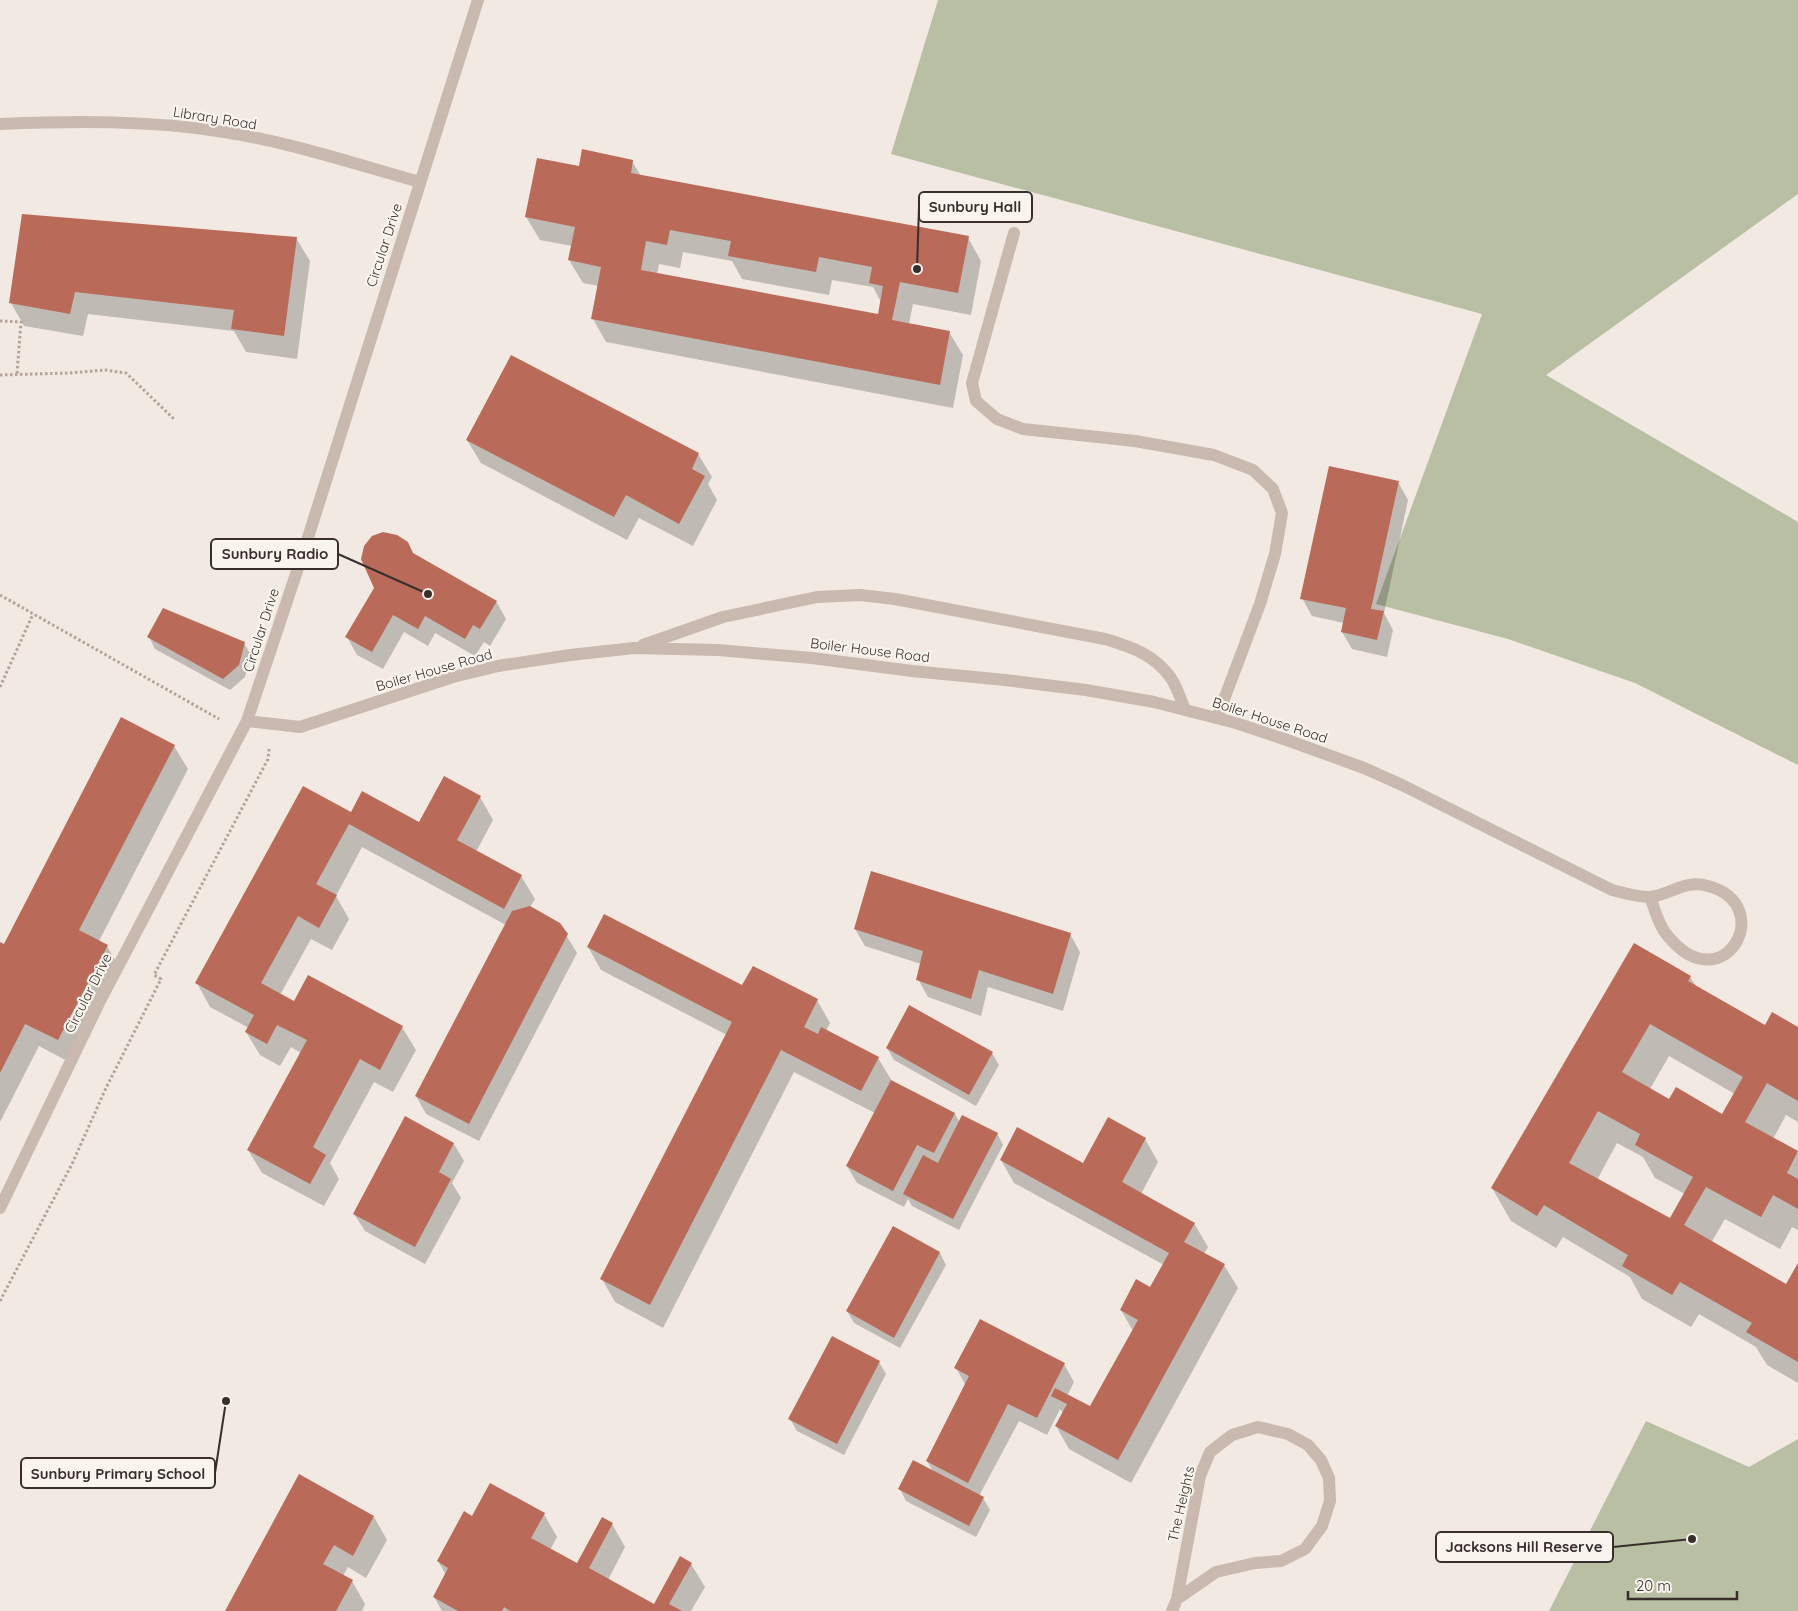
<svg xmlns="http://www.w3.org/2000/svg" width="1798" height="1611" font-family="Quicksand,sans-serif">
	<style>
		.green { fill: #b8bfa3 }
		.shadow { fill: #0003; fill-rule: evenodd }
		.building { fill: #b96a58; fill-rule: evenodd }
		.lines { fill: none; stroke-linecap: round; stroke-linejoin: round }
		.path { stroke: #b4a399; stroke-width: 3; stroke-dasharray: 2.5 2.5; stroke-linecap: butt }
		.minor { stroke: #c9b9af; stroke-width: 12 }
		.labels { text-anchor: middle; dominant-baseline: central; stroke-width: 4.5; stroke-linejoin: round; paint-order: stroke }
		.street-label { font-size: 14px; fill: #382f2c; stroke: #f9f4ee }
		.leader { fill: none; stroke: #382f2c; stroke-width: 2 }
		.callout-dot { fill: #382f2c; stroke: #f9f4ee; stroke-width: 2 }
		.callout { fill: #f9f4ee; stroke: #382f2c; stroke-width: 2 }
		.callout-label { font-size: 15px; text-anchor: middle; font-weight: bold; fill: #382f2c }
	</style>
	<rect width="100%" height="100%" fill="#f1e9e2"/>
	<path class="green" d="M938,0H1798V194L1546,375L1798,522V765L1635,683L1508,639L1376,604L1482,314L891,154Z
		M1646,1421L1749,1467L1798,1439V1611H1549Z"/>
	<path class="shadow" d="M632,161L641,176L968,238L981,261L971,315L913,304L909,324L949,332L963,355L953,408L606,342L593,319L599,286L583,283L569,260L572,246L540,240L526,217L580,167ZM683,252L732,261L742,279L829,295L832,280L873,287L881,302L879,316L657,275L659,264L680,268Z
		M296,238L310,261L297,359L246,352L234,331L88,314L83,336L24,326L11,303Z
		M467,440L698,454L712,477L708,484L717,500L693,546L639,518L627,540L481,463Z
		M1398,482L1408,500L1384,613L1393,630L1387,657L1352,649L1342,632L1344,623L1312,616L1302,598Z
		M414,555L496,601L506,619L490,646L484,642L475,656L435,633L428,646L404,632L383,669L357,655L347,637Z
		M149,637L244,643L251,655L245,677L230,690L155,649Z
		M174,746L188,769L99,941L107,946L120,969L71,1063L39,1046L0,1122V944L4,946Z
		M480,797L493,820L476,852L521,876L535,899L530,907L566,935L577,953L479,1141L426,1114L416,1096L506,925L362,847L336,896L349,919L332,950L311,939L280,995L294,1003L402,1027L416,1050L393,1092L374,1082L330,1163L339,1179L324,1206L262,1173L248,1150L301,1053L291,1047L280,1066L260,1055L246,1032L249,1028L210,1007L197,983L351,814L420,823Z
		M855,929L1070,934L1080,952L1063,1011L988,987L981,1016L928,997L918,979L921,964L865,946Z
		M588,947L743,987L817,1000L830,1023L826,1031L878,1058L892,1081L955,1114L960,1123L997,1133L1003,1145L959,1230L912,1206L908,1199L904,1207L857,1183L847,1166L875,1113L794,1072L663,1328L615,1302L602,1279L727,1035L601,970Z
		M1690,977L1696,986L1765,1027L1798,1028V1122L1786,1115L1773,1139L1798,1153V1230L1792,1227L1780,1249L1725,1219L1711,1243L1787,1286L1798,1266V1383L1767,1365L1756,1347L1699,1314L1691,1327L1642,1299L1630,1277L1563,1237L1556,1248L1511,1221L1492,1188ZM1669,1056L1735,1094L1723,1116L1670,1101L1650,1089ZM1617,1143L1643,1157L1655,1178L1685,1194L1670,1220L1597,1180Z
		M887,1048L992,1053L999,1065L976,1106L894,1060Z
		M1145,1139L1158,1162L1141,1194L1194,1223L1208,1247L1204,1254L1224,1265L1238,1288L1131,1483L1069,1449L1056,1426L1063,1413L1060,1409L1047,1435L1019,1421L979,1496L983,1498L990,1510L976,1537L906,1501L900,1489L934,1473L927,1461L966,1386L956,1368L1064,1364L1074,1382L1067,1396L1091,1408L1133,1331L1121,1310L1151,1289L1164,1265L1014,1183L1001,1160L1083,1165Z
		M454,1144L464,1161L452,1183L461,1198L425,1264L365,1231L354,1214Z
		M893,1228L940,1253L946,1265L900,1348L854,1323L847,1311Z
		M879,1362L886,1374L844,1455L797,1431L790,1419Z
		M544,1514L557,1537L550,1550L578,1565L612,1524L625,1547L608,1580L655,1606L691,1564L705,1587L691,1611H442L434,1597L446,1575L438,1561L473,1517Z
		M374,1517L387,1540L366,1578L348,1567L343,1576L352,1581L365,1604L362,1611H226Z"/>
	<path class="building" d="M582,149L633,160L631,173L969,236L958,293L900,282L892,320L950,331L940,385L591,319L601,267L568,260L575,227L525,217L537,158L579,166ZM670,230L731,241L728,256L816,272L819,257L872,267L869,283L883,286L878,314L641,270L646,241L667,245Z
		M22,214L297,237L284,336L231,329L234,310L75,292L70,314L9,303Z
		M511,355L699,453L692,469L705,476L679,524L626,495L614,517L466,440Z
		M1329,466L1399,481L1371,609L1384,611L1377,640L1341,632L1346,608L1300,599Z
		M383,532L397,535L408,542L413,553L497,601L480,629L473,625L465,639L425,616L418,629L393,615L372,652L345,637L374,588L361,559L364,546L372,536Z
		M163,608L245,642L239,665L223,679L147,637Z
		M121,717L175,745L79,930L108,945L58,1040L25,1024L0,1073V942L4,944Z
		M444,776L481,796L457,840L522,875L504,909L349,824L316,884L337,895L319,928L298,916L261,983L294,1001L308,975L403,1026L380,1070L360,1059L313,1147L326,1155L310,1184L247,1150L307,1040L277,1025L267,1044L245,1032L254,1015L195,983L303,786L351,812L362,791L419,822Z
		M871,871L1071,933L1053,994L979,970L971,999L916,980L923,951L854,929Z
		M530,906L560,923L568,934L469,1124L415,1096L512,911Z
		M604,914L742,985L753,966L818,999L804,1027L818,1034L821,1027L879,1057L861,1091L781,1050L650,1305L600,1279L732,1022L587,947Z
		M1634,943L1691,976L1688,981L1765,1025L1772,1012L1798,1027V1101L1767,1083L1745,1122L1798,1151L1787,1173L1798,1179V1209L1773,1195L1761,1217L1706,1187L1684,1225L1786,1284L1798,1263V1362L1746,1332L1752,1323L1680,1282L1672,1295L1622,1266L1628,1255L1544,1205L1537,1216L1491,1188ZM1650,1024L1743,1077L1722,1114L1676,1087L1669,1099L1622,1072ZM1598,1111L1640,1134L1635,1145L1693,1177L1670,1218L1569,1163Z
		M909,1005L993,1052L969,1095L886,1048Z
		M891,1080L955,1113L934,1153L917,1145L893,1191L846,1166Z
		M962,1115L998,1133L953,1219L903,1194L923,1155L938,1163Z
		M405,1116L454,1143L439,1172L451,1179L415,1247L353,1214Z
		M1108,1117L1146,1138L1122,1182L1195,1223L1184,1242L1225,1264L1118,1460L1055,1426L1067,1404L1051,1396L1055,1388L1090,1406L1138,1320L1120,1310L1136,1279L1150,1287L1169,1253L1000,1160L1017,1127L1083,1163Z
		M893,1226L940,1252L894,1338L846,1311Z
		M980,1319L1065,1363L1037,1418L1008,1404L968,1483L926,1461L969,1376L954,1368Z
		M832,1336L880,1361L837,1444L788,1419Z
		M913,1460L984,1497L969,1526L898,1489Z
		M299,1474L374,1516L353,1556L334,1545L323,1564L353,1580L336,1611H225Z
		M490,1483L545,1513L531,1538L577,1563L602,1517L613,1523L589,1568L654,1604L680,1556L692,1563L669,1604L682,1611H510L504,1607L502,1611H458L433,1597L448,1568L437,1561L464,1511L472,1516Z"/>
	<g class="lines">
		<path class="path" d="M0,321L21,322L17,374
			M0,375L69,373L105,370L126,373L174,419
			M0,595L219,719
			M0,687L33,614
			M0,1301L72,1164L106,1088L161,979L154,975L268,759L269,749"/>
		<path class="minor" d="M0,124C75,121 150,120 224,132C290,142 355,164 420,182
			M1014,233L972,383L976,401L997,419L1023,429L1135,441L1214,455L1253,470L1273,489L1282,513L1275,554L1260,604L1217,718
			M643,645L723,617L817,597L860,595L895,599L1105,639C1131,647 1154,654 1171,678C1177,687 1181,700 1185,710
			M247,721L300,727L453,677L498,666L570,655L634,648L718,650L812,658L912,671L1005,680L1086,690L1154,702L1236,723L1284,739L1364,768L1402,785L1612,890C1624,893 1637,897 1649,897C1669,896 1684,879 1708,886C1779,905 1723,1005 1667,935C1658,925 1655,909 1650,897
			M0,1208L100,1001L247,721L305,547L478,0
			M1172,1611L1177,1599L1200,1476L1210,1452L1232,1435L1258,1427L1288,1434L1308,1445L1321,1460L1329,1478L1330,1501L1322,1526L1305,1549L1281,1561L1255,1563L1216,1572L1177,1599"/>
	</g>
	<g class="labels">
		<g class="street-label">
			<text transform="translate(215 118) rotate(9)">Library Road</text>
			<text transform="translate(384 245) rotate(-72)">Circular Drive</text>
			<text transform="translate(261 630) rotate(-72)">Circular Drive</text>
			<text transform="translate(870 650) rotate(7)">Boiler House Road</text>
			<text transform="translate(434 670) rotate(-16)">Boiler House Road</text>
			<text transform="translate(1270 720) rotate(18)">Boiler House Road</text>
			<text transform="translate(88 993) rotate(-63)">Circular Drive</text>
			<text transform="translate(1181 1504) rotate(-77)">The Heights</text>
		</g>
	</g>
	<path class="leader" d="M917 269L919 207M428 594L338 554M226 1401L215 1473M1692 1539L1613 1547"/>
	<g class="callout-dot">
		<circle cx="917" cy="269" r="5"/>
		<circle cx="428" cy="594" r="5"/>
		<circle cx="226" cy="1401" r="5"/>
		<circle cx="1692" cy="1539" r="5"/>
	</g>
	<g class="callout">
		<rect x="919" y="192" width="113" height="30" rx="5"/>
		<rect x="211" y="539" width="127" height="30" rx="5"/>
		<rect x="21" y="1458" width="194" height="30" rx="5"/>
		<rect x="1436" y="1532" width="177" height="30" rx="5"/>
	</g>
	<g class="callout-label">
		<text x="975" y="212">Sunbury Hall</text>
		<text x="275" y="559">Sunbury Radio</text>
		<text x="118" y="1479">Sunbury Primary School</text>
		<text x="1524" y="1552">Jacksons Hill Reserve</text>
	</g>
	<path d="M1628 1591v8h109v-8" fill="none" stroke="#382f2c" stroke-width="2.5"/>
	<text x="1636" y="1591" font-size="15" fill="#382f2c" stroke="#f9f4ee" stroke-width="4" paint-order="stroke">20 m</text>
</svg>
